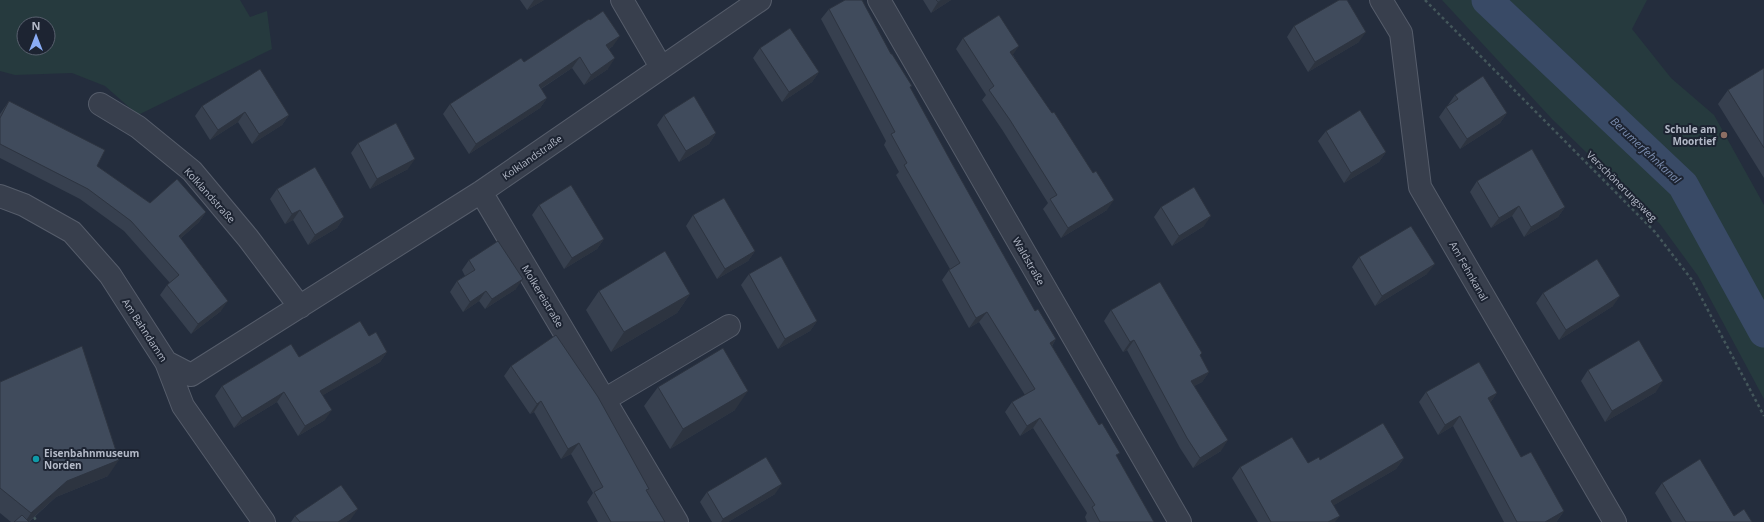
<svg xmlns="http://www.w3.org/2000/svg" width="1764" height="522" font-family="'Open Sans',sans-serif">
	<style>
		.green { fill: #263a3e; fill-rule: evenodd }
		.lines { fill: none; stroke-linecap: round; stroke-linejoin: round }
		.canal { stroke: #394a66; stroke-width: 31 }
		.minor-casing { stroke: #565d6b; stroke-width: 24 }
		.path { stroke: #44575b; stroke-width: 2.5; stroke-dasharray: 3 3; stroke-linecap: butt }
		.minor { stroke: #383f4d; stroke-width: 22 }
		.wall { fill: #37404f }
		.shaded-wall { fill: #2d3440 }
		.building { fill: #404b5c; stroke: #2d3440 }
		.education-dot { fill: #8d6e63; stroke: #1d2432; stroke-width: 1.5 }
		.culture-dot { fill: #0f9aa8; stroke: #1d2432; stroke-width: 1.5 }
		.labels { text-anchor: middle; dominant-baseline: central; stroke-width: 4; stroke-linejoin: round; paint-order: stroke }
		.poi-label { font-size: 10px; font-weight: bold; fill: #b4bac8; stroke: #1d2432; text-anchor: end }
		.street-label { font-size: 10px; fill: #b4bac8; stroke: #1d2432 }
		.water-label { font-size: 11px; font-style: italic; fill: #7c8eb0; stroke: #1d2432 }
	</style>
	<rect width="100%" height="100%" fill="#242d3d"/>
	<path class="green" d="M0,0H240L250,17L267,11L272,49L138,115L105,86L72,73L15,75L0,71ZM24,24H48V48H24Z
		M1442,0H1647L1632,29L1671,78L1714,115L1764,205V399L1698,276L1660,224L1552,119Z"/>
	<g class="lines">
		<path class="canal" d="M1487,0L1683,185L1764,332"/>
		<g class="minor-casing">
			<path id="minor" d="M622,0L661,67
				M879,0L1180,522
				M1381,0L1401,33L1420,187L1615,522
				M100,104L138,127L192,171L248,238L300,307
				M481,192L677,522
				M0,196L24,205L72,232L110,275L166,362L183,406L264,522
				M166,362L191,375L481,192L760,0
				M604,400L729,326"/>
		</g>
		<path class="path" d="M1425,0L1655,232L1692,280L1764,416
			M34,517L37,522"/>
		<use href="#minor" class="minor"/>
	</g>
	<path class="wall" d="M520,0H544L527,10Z
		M923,0H951L931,13Z
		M829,9L891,54L910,88L954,167L1035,311L1056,339L1052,346L1117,457L1154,522H1087L1085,517L1087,513L1033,428L1020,436L1005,412L1012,402L1025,395L979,322L969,328L942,280L949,270L950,269L896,175L899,172L884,145L886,141L821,19Z
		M590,20L613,46L609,49L608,69L584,85L572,68L541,89L547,98L540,108L469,154L443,114L450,104L524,62Z
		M1294,26L1359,42L1308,72L1287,37Z
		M963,38L1013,55L1107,210L1061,238L1043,209L1048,203L1003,131L982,100L986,95L956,49Z
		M760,48L819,72L812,82L782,102L753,58Z
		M1764,68V178L1718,104L1728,90Z
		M1455,95L1507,113L1500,123L1460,149L1439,117L1446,107L1448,106V105Z
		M9,101L97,166L150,203L206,212L199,222L180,239L221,311L191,334L160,295L167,285L170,283L124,231L80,199L0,158V114Z
		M202,106L289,115L282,125L252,144L238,122L210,140L195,116Z
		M664,115L716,133L709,144L679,162L657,125Z
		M1326,131L1386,152L1379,162L1344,183L1318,141Z
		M358,143L408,169L370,189L351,153Z
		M1477,181L1565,207L1558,217L1524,237L1512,216L1491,228L1470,192Z
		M277,189L344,217L337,228L308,245L293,220L285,224L270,199Z
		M539,205L604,239L597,249L564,269L532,215Z
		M1161,207L1204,226L1172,246L1154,217Z
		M693,215L755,251L748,261L717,279L686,226Z
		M1359,257L1427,274L1375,306L1352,267Z
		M469,260L516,289L485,309L479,301L463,312L450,292L457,281L465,276L462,270Z
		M749,274L817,321L810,331L778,349L741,285Z
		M599,291L690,294L677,313L611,352L586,310Z
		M1543,293L1613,306L1559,340L1536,303Z
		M1111,310L1200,356L1209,372L1202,382L1194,386L1221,451L1193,468L1180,448L1127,350L1123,352L1104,321Z
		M369,336L387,352L380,362L323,395L325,420L298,436L277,402L234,428L215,396L222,386L299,357Z
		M511,366L647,491L665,522H598L587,502L593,493L571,454L561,459L534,412L530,414L504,376Z
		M1588,370L1656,392L1605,422L1581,381Z
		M0,382L108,476L56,497L29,522H11L0,513Z
		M658,387L735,410L670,449L644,406Z
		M1426,392L1497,393L1490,403L1521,457L1564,511L1557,521L1556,522H1504L1453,426L1438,435L1419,402Z
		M1404,458L1396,469L1334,505L1335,522H1258L1232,478L1240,467L1308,463L1320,460Z
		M1662,483L1734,516L1752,522H1672L1655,493Z
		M707,492L775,494L728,522H712L700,502Z
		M295,516L351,519L346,522H291Z"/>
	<path class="shaded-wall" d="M534,0H544L527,10Z
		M942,0H951L931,13L938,2Z
		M1366,32L1359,42L1308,72L1315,62Z
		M620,36L613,46L599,55L606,45Z
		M1019,46L1012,56L1010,52Z
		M580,57L572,68L531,95L539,85Z
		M615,58L608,69L584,85L591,75Z
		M819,72L812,82L782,102L789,92Z
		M547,98L540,108L469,154L476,144Z
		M245,112L238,122L210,140L218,130Z
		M1507,113L1500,123L1460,149L1467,139Z
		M289,115L282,125L252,144L259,134Z
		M716,133L709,144L679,162L686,151Z
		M1386,152L1379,162L1344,183L1351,173Z
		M415,159L408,169L370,189L377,179Z
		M1114,200L1107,210L1061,238L1068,228Z
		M1519,206L1512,216L1491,228L1499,218Z
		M1565,207L1558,217L1524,237L1531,227Z
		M300,210L293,220L285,224L292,214Z
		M206,212L199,222L172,246L179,236Z
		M1211,216L1204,226L1172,246L1179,236Z
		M344,217L337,228L308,245L315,235Z
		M604,239L597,249L564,269L572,258Z
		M755,251L748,261L717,279L725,269Z
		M1435,264L1427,274L1375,306L1382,296Z
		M523,279L516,289L485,309L492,299Z
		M486,291L479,301L463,312L470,302Z
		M690,294L677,313L611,352L624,332Z
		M1620,296L1613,306L1559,340L1566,330Z
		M228,301L221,311L191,334L198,324Z
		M987,312L979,322L969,328L976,318Z
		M817,321L810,331L778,349L785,339Z
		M1056,339L1049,350L1050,343Z
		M1134,340L1127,350L1123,352L1130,342Z
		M387,352L380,362L313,401L320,391Z
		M1209,372L1202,382L1184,391L1191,381Z
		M1663,381L1656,392L1605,422L1612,411Z
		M748,391L735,410L670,449L683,429Z
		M284,392L277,402L234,428L242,418Z
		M1497,393L1490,403L1488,398Z
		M541,401L534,412L530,414L537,404Z
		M332,410L325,420L298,436L305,426Z
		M1460,416L1453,426L1438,435L1445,425Z
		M1040,418L1033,428L1020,436L1027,426Z
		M1228,440L1221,451L1193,468L1200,458Z
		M579,443L571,454L561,459L568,449Z
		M1404,458L1396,469L1324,511L1331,501Z
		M119,460L108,476L56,497L28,522H25L31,513L67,481Z
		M782,484L775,494L728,522H721L723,519Z
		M358,509L351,519L346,522H338Z
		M1564,511L1556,522H1545Z
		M1340,516L1335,522H1328Z"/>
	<path class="building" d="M845,0H862L891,54H892L912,86L910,87L954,167L1035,311L1038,309L1056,339L1050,343L1099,425L1102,423L1120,453L1116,455L1154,522H1100L1092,507L1095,505L1040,418L1027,426L1012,402L1035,389L987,312L976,318L949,270L960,263L904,165L907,163L891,134L895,132L829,9Z
		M936,0H942L938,2Z
		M1339,0H1347L1366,32L1315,62L1294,26Z
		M603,11L620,36L606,45L615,58L591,75L580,57L539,85L547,98L476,144L450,104L521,58L524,62L589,19L590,20Z
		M999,15L1019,46L1010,52L1052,113L1054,112L1093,173L1096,171L1114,200L1068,228L1050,199L1057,195L1010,120L989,90L994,86L963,38Z
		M790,28L819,72L789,92L760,48Z
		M1764,68V148L1728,90Z
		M260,69L289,115L259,134L245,112L218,130L202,106Z
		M1483,76L1507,113L1467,139L1446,107L1458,99L1455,95Z
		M694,96L716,133L686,151L664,115Z
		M9,101L105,150L97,166L150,203L177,179L206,212L179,236L228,301L198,324L167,285L179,275L131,221L88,189L0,144V118Z
		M1360,110L1386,152L1351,173L1326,131Z
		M396,123L415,159L377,179L358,143Z
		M1532,149L1565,207L1531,227L1519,206L1499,218L1477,181Z
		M315,167L344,217L315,235L300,210L292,214L277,189Z
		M571,185L604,239L572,258L539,205Z
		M1194,187L1211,216L1179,236L1161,207Z
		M724,198L755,251L725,269L693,215Z
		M1411,226L1435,264L1382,296L1359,257Z
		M498,241L523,279L492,299L486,291L470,302L457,281L475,270L469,260Z
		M665,251L690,294L624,332L599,291Z
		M781,256L817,321L785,339L749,274Z
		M1597,259L1620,296L1566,330L1543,293Z
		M1160,282L1202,353L1200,355L1209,372L1191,381L1228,440L1200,458L1187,438L1134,340L1130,342L1111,310Z
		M360,321L369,336L376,332L387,352L320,391L332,410L305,426L284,392L242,418L222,386L291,344L299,357Z
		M556,335L598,397L649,489L646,490L665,522H611L594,492L603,487L579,443L568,449L541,401L537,404L511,366Z
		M1639,340L1663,381L1612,411L1588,370Z
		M82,346L119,460L67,481L31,513L0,488V382Z
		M723,348L748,391L683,429L658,387Z
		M1479,362L1497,393L1488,398L1521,457L1531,452L1564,511L1545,522H1517L1460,416L1445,425L1426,392Z
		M1383,423L1404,458L1331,501L1340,516L1328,522H1271L1240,467L1292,437L1308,463L1319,457L1320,460Z
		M766,457L782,484L723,519L707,492Z
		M1700,459L1734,516L1744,509L1752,522H1686L1662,483Z
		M341,485L358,509L338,522H300L295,516Z
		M22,515L29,522H14Z"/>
	<circle class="education-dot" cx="1724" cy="135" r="4"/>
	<circle class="culture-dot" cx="36" cy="459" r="4"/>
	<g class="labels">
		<g class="poi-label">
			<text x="1716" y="129">Schule am<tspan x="1716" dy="12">Moortief</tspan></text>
			<text x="44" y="453" text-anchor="start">Eisenbahnmuseum<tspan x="44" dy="12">Norden</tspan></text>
		</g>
		<g class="street-label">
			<text transform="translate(532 157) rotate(-35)">Kolklandstraße</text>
			<text transform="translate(1622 186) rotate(45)">Verschönerungsweg</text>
			<text transform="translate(210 195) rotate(48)">Kolklandstraße</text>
			<text transform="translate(1029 261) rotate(60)">Waldstraße</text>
			<text transform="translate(1469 271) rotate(60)">Am Fehnkanal</text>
			<text transform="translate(543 296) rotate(59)">Molkereistraße</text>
			<text transform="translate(145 330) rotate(57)">Am Bahndamm</text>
		</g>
		<g class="water-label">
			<text transform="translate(1646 150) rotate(43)">Berumerfehnkanal</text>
		</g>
	</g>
	<g transform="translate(36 36)"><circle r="19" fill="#1d2432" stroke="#59606e"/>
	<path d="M0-3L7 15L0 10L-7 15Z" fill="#8aadf6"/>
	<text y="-6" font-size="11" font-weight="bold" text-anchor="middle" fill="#b4bac8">N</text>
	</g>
</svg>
